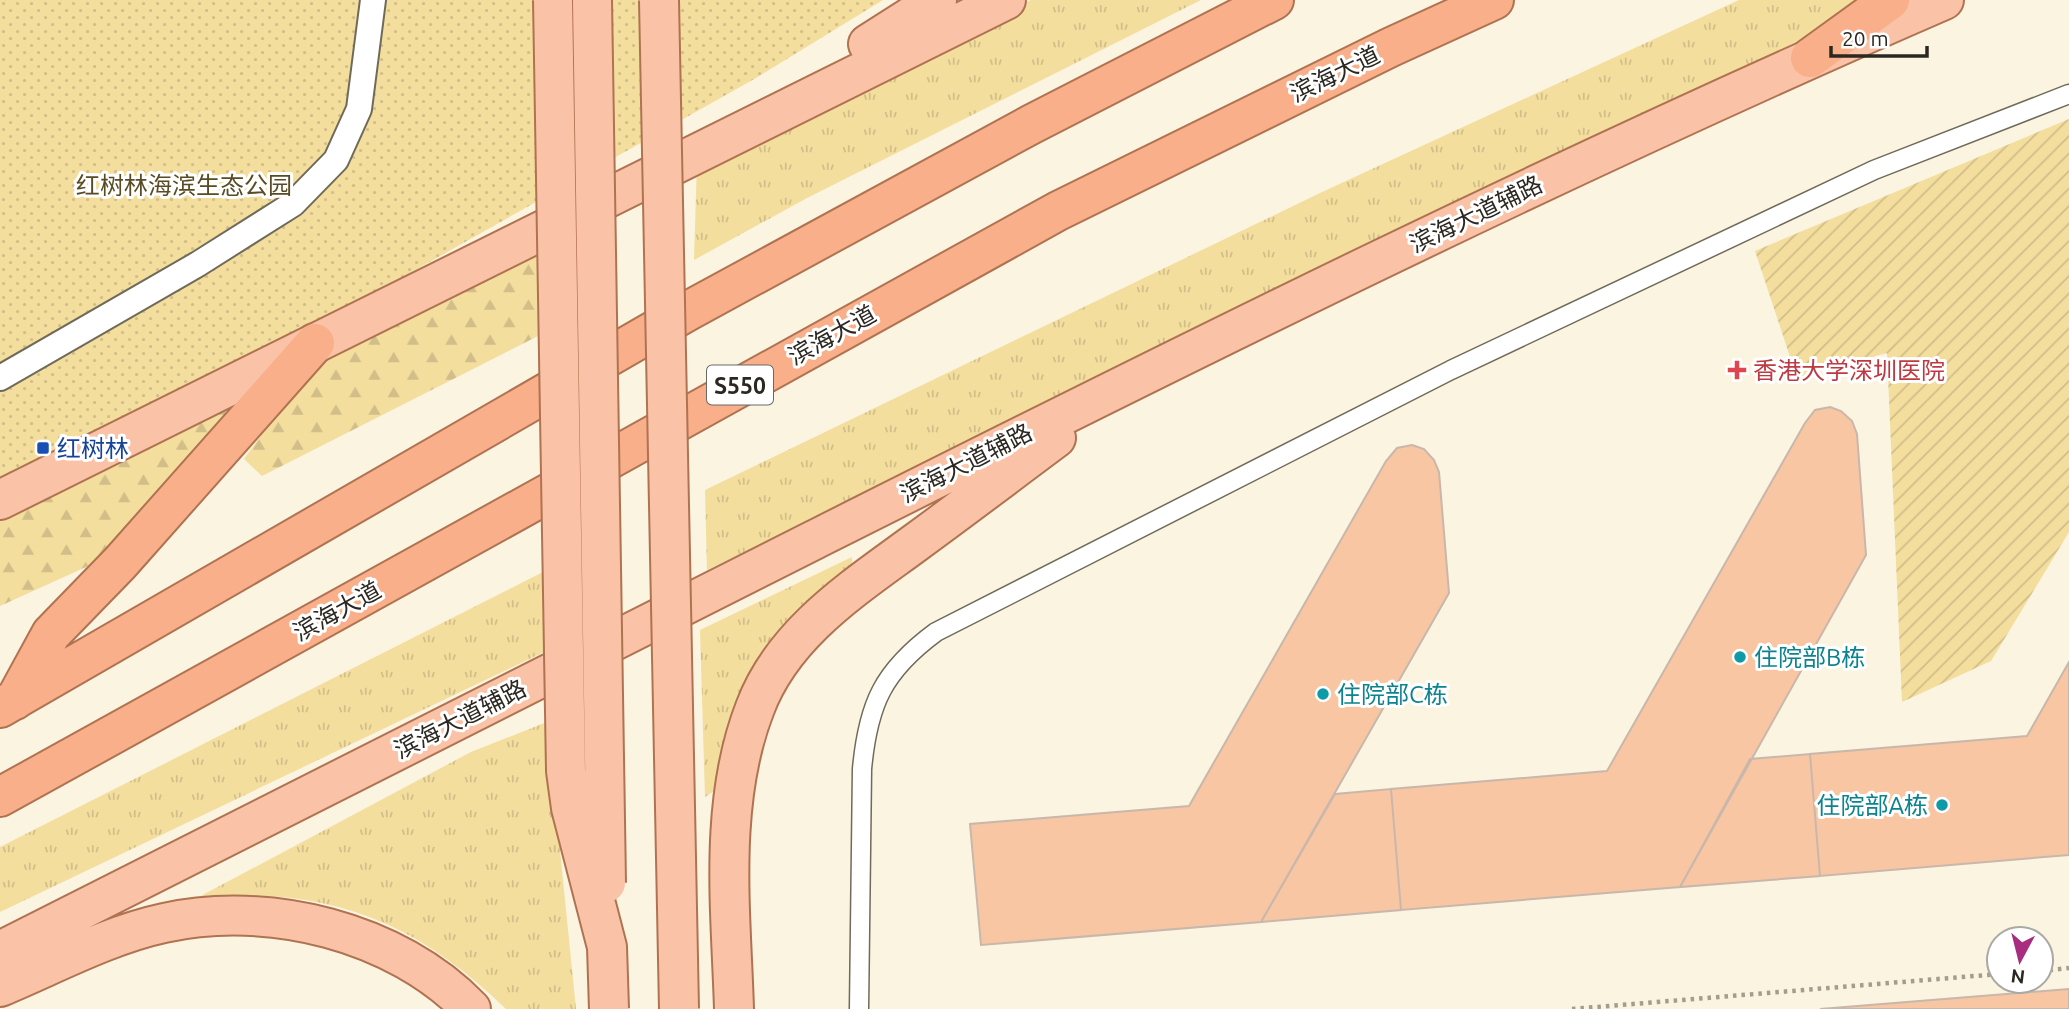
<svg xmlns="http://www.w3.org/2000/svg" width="2069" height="1009" font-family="Ubuntu,'Noto Sans SC',sans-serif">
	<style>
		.grass { fill: url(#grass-tufts) }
		.forest { fill: url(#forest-firs) }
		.park { fill: url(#park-dots) }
		.garden { fill: url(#garden-furrows) }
		.building { fill: #f8c6a3; stroke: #c9b7ab; stroke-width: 2 }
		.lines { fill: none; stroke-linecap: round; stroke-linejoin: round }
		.service-casing { stroke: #706a59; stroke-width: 21 }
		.pedestrian-casing { stroke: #706a59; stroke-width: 28 }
		.primary-casing { stroke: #b07352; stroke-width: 42 }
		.trunk-casing { stroke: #b07352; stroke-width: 42 }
		.path { stroke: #a29d8f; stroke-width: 4.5; stroke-dasharray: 3.5 5; stroke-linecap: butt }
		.service { stroke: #fff; stroke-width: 18 }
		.pedestrian { stroke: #fff; stroke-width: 24 }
		.primary { stroke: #fac3a7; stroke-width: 38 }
		.trunk { stroke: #f8af8a; stroke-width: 38 }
		.primary-bridge-casing { stroke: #b07352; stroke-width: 42; stroke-linecap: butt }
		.primary-bridge { stroke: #fac3a7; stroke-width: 38 }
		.health-dot { fill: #e0444e; stroke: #fff; stroke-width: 2.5 }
		.transit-dot { fill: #1a4fb4; stroke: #fff; stroke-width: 2.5 }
		.culture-dot { fill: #0f9aa8; stroke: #fff; stroke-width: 2.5 }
		.labels { text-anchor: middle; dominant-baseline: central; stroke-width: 6; stroke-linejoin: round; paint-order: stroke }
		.shield { fill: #fff; stroke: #6b6864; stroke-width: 2 }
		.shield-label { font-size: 23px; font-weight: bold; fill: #2b2821 }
		.street-label { font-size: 24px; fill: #2b2821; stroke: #fff }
		.park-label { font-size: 24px; fill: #594b23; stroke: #fff }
		.health-label { font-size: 24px; fill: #be3a42; stroke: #fff; text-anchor: start }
		.transit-label { font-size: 24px; fill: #164399; stroke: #fff; text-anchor: start }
		.culture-label { font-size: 24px; fill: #0d838f; stroke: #fff; text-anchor: start }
	</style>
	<defs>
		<pattern id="grass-tufts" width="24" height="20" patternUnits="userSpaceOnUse" patternTransform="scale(1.75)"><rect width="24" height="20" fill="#f4de9e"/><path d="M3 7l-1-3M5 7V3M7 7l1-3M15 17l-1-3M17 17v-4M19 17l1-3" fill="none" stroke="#d1be88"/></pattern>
		<pattern id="forest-firs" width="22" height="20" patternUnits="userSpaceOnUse" patternTransform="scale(1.75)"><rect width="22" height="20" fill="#f4de9e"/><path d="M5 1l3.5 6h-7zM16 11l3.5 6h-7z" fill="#d1be88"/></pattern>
		<pattern id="park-dots" width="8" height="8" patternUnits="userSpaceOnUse" patternTransform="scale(1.75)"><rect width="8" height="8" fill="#f4de9e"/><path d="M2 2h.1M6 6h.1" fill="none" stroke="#d1be88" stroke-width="1.8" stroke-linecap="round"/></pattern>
		<pattern id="garden-furrows" width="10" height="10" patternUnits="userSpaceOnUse" patternTransform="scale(1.75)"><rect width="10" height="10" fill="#f4de9e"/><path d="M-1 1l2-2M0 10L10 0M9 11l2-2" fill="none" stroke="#d1be88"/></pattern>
	</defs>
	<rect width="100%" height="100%" fill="#faf4e0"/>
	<path class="grass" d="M1031,0H1201L807,198L694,260L697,161Z
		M1739,0H1874L1842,23L707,570L705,490L1320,193Z
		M852,557V564L806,609L728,782L705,797L700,630Z
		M543,572L544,652L0,912V847Z
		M547,722L576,1009H506C415,920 324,885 197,898L471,752Z"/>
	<path class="forest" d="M537,245L538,336L262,476L244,459L325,347Z
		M261,383L141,527L86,567L0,606V516Z"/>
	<path class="park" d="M0,0H883L756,78L316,326L0,479Z"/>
	<path class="garden" d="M2069,119V532L1991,661L1902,702L1887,353L1797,378L1755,251Z"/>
	<path class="building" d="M1830,407L1841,411L1852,421L1857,434L1866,555L1680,887L1401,910L1391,789L1607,771L1805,423L1815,410Z
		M1412,445L1424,449L1434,460L1439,472L1449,593L1261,922L981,945L970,824L1189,806L1386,461L1397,448Z
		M2069,662V855L1820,876L1810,754L2027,736Z
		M1810,754L1820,876L1680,887L1750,759Z
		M1391,789L1401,910L1261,922L1335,794Z
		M2069,989V1009H1820Z"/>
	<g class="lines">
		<g class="service-casing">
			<path id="service" d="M859,1009L862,769C868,704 883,671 936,632L1451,370L1874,170L2069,94"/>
		</g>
		<g class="pedestrian-casing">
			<path id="pedestrian" d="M0,378L198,264L293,204L336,160L359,109L373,0"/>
		</g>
		<g class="primary-casing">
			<path id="primary" d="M868,44L937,0
				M0,500L1006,0
				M0,951C272,813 544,676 816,539C1188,352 1561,166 1944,0
				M0,987C53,965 108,935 164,923C268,900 396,931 471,1009
				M734,1009C731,910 718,803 755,708C783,633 854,588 915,543C963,508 1009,473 1056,438"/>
		</g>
		<g class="trunk-casing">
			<path id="trunk" d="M1810,58L1890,0
				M15,700L51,634L120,563L315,343
				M0,708L688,311L1032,124L1274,0
				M0,797L1058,211L1391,47L1494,0"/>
		</g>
		<path class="path" d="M2041,971L2069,968
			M1572,1009L1999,974"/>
		<use href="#service" class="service"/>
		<use href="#pedestrian" class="pedestrian"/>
		<use href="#primary" class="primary"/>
		<use href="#trunk" class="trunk"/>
		<g class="primary-bridge-casing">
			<path id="primary-bridge" d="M553,0L566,771L571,808L607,947L609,1009
				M592,0L606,883
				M659,0L679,1009"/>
		</g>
		<use href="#primary-bridge" class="primary-bridge"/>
	</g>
	<path class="health-dot" d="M1733.5 359.5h7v7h7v7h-7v7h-7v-7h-7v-7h7z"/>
	<rect class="transit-dot" x="36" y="441" width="14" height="14" rx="3.5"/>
	<g class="culture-dot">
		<circle cx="1740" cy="657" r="7"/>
		<circle cx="1323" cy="694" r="7"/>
		<circle cx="1942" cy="805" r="7"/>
	</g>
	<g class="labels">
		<rect class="shield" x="707" y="365.5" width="66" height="39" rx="5"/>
		<g class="shield-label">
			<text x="740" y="385">S550</text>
		</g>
		<g class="street-label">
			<text transform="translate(1335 74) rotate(-26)">滨海大道</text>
			<text transform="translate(1476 214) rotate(-26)">滨海大道辅路</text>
			<text transform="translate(832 335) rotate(-29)">滨海大道</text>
			<text transform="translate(966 463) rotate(-27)">滨海大道辅路</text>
			<text transform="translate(337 611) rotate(-29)">滨海大道</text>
			<text transform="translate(460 719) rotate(-27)">滨海大道辅路</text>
		</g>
		<g class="park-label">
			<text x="184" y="185">红树林海滨生态公园</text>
		</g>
		<g class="health-label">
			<text x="1753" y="370">香港大学深圳医院</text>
		</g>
		<g class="transit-label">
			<text x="57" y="448">红树林</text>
		</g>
		<g class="culture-label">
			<text x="1754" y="657">住院部B栋</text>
			<text x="1337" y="694">住院部C栋</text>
			<text x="1928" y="805" text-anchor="end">住院部A栋</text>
		</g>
	</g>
	<g transform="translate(2020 960) rotate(187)"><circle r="33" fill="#ffffff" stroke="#aaa9a6" stroke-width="2"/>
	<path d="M0-5L12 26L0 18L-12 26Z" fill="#a92d7f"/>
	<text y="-10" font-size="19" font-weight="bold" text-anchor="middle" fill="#2b2821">N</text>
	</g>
	<path d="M1831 46v10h96v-10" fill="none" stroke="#2b2821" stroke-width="3.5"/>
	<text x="1842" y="46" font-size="21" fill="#2b2821" stroke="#ffffff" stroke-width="5" paint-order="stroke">20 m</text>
</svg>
